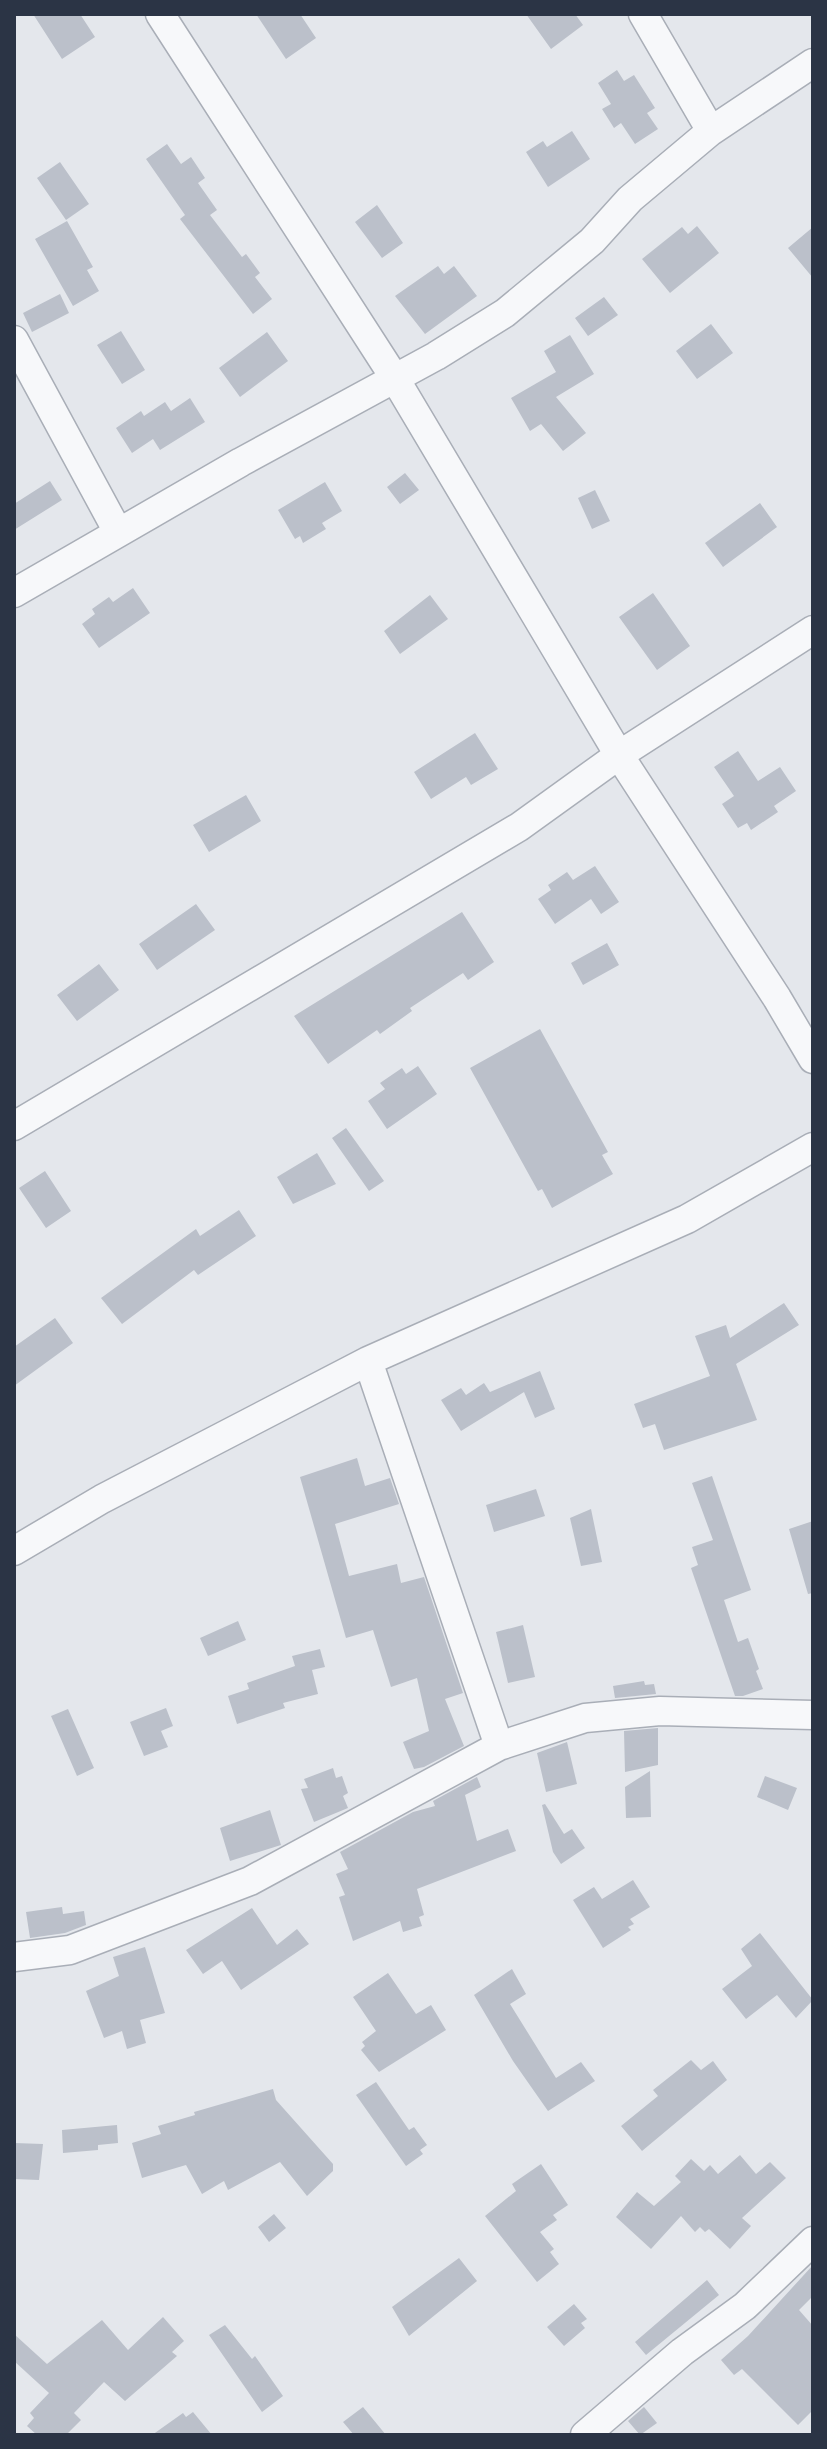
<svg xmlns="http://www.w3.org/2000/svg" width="827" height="2449" font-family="Karla,sans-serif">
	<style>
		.building { fill: #bbc0ca }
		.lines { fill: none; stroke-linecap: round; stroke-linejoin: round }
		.minor-casing { stroke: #a9aeb7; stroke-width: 31 }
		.minor { stroke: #f7f8fa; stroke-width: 28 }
	</style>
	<rect width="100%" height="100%" fill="#e4e7ec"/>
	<path class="building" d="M33,14H80L95,37L62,59Z
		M256,14H300L316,38L286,59Z
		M526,14H575L583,25L551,49Z
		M617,70L624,81L634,75L655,108L647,113L658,129L635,144L621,123L614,128L602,109L611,104L598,83Z
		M572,131L590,159L548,187L526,152L543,141L547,147Z
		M167,144L181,164L191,157L205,178L198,183L217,210L210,215L242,257L246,254L260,273L255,277L272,299L253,314L180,219L185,215L146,159Z
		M60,162L89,204L66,220L37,178Z
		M377,205L403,243L382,258L355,222Z
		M67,221L93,267L87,270L99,291L73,306L35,239Z
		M697,226L719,253L670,293L642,259L682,227L688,234Z
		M813,227V278L788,248Z
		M438,266L444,274L454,266L477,296L425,334L395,296Z
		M60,294L69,313L32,332L23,313Z
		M604,297L618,315L588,336L575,318Z
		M711,324L733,353L697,379L676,351Z
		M121,331L145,370L122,384L97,345Z
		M267,332L288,361L240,397L219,368Z
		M570,335L594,374L556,397L586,433L563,451L541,424L530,431L511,398L556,372L544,351Z
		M190,398L205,422L160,450L153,439L132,453L116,428L141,411L144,416L165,402L171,411Z
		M405,473L419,490L400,504L387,487Z
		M50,481L62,500L14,530V504Z
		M325,482L342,511L322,523L326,529L303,543L300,536L295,539L278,510Z
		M595,490L610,521L592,529L578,498Z
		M760,503L777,527L723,567L705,543Z
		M133,588L150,613L99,648L82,624L95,614L92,609L109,597L113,602Z
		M653,593L690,646L657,670L619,617Z
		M430,595L448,619L400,654L384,631Z
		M475,733L498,769L471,785L466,777L431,799L414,772Z
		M738,751L758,781L780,767L796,791L774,806L778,812L751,830L747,823L738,828L722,804L734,796L714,767Z
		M246,795L261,821L209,852L193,825Z
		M595,866L619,902L601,914L591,899L555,924L538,899L551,890L548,885L567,872L573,880Z
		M196,904L215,930L157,970L139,944Z
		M462,912L494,962L468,980L463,973L410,1008L412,1011L380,1034L377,1030L328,1064L294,1016Z
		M607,943L619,965L583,985L571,963Z
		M99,964L119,990L77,1021L57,995Z
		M540,1029L608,1152L602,1155L613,1174L552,1208L542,1189L538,1191L470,1068Z
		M418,1066L437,1094L387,1129L368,1101L385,1089L380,1083L402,1068L406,1074Z
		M346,1128L384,1181L369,1191L332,1138Z
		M317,1153L336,1184L293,1204L277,1177Z
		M45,1171L71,1211L46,1228L19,1188Z
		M239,1210L256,1236L198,1275L194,1270L122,1324L101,1298L196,1229L200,1236Z
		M784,1303L799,1325L736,1364L757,1420L664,1450L655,1424L643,1428L634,1404L710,1376L695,1336L726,1325L730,1338Z
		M55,1318L73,1343L14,1386V1347Z
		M540,1371L555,1409L535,1418L524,1392L461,1431L441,1400L461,1388L466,1395L484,1383L490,1392Z
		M357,1458L365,1486L390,1478L399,1504L335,1524L349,1576L397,1564L401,1583L424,1577L463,1693L445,1699L464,1746L424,1767L414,1769L403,1742L429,1731L417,1678L391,1687L373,1630L346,1638L300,1477Z
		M712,1476L751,1590L724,1600L738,1642L748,1638L759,1669L756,1671L763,1689L743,1696H735L691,1568L698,1565L692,1547L713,1540L692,1483Z
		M536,1489L545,1516L494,1532L486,1505Z
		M591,1509L602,1562L581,1566L570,1518Z
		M813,1521V1593L808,1594L789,1529Z
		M238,1621L246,1640L208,1656L200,1638Z
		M523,1625L535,1677L508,1683L496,1632Z
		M320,1649L325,1667L312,1670L318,1694L283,1703L285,1708L237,1724L228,1696L249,1689L247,1683L295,1666L292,1656Z
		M644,1681L645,1685L654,1684L656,1694L615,1698L613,1686Z
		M166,1708L173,1726L161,1731L168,1747L144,1756L130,1722Z
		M68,1709L94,1768L77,1776L51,1716Z
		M658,1728V1765L625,1772L624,1731Z
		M567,1742L577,1784L546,1792L537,1753Z
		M333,1768L336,1778L342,1776L348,1793L343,1796L348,1808L314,1822L301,1789L308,1788L304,1779Z
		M650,1771L651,1817L626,1818L625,1787Z
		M765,1776L797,1788L788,1810L757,1797Z
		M477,1777L481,1787L465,1795L477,1841L508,1829L516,1851L417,1889L424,1915L419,1917L422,1926L403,1932L400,1921L353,1941L339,1897L345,1895L336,1874L348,1869L340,1852L413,1812L435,1806L433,1801Z
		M545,1804L564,1834L572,1829L585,1848L561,1864L553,1852L542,1805Z
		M270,1810L281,1845L230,1861L220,1828Z
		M633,1880L650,1907L630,1919L634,1924L628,1927L631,1930L603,1948L573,1900L594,1887L602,1899Z
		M62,1907L63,1914L84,1911L86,1925L65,1933L30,1938L26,1912Z
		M252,1908L277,1945L297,1929L309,1944L241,1990L222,1961L203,1974L186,1950Z
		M760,1933L813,2000L796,2018L777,1995L746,2019L722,1989L752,1966L741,1949Z
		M145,1947L165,2013L140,2020L146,2043L127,2049L122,2031L104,2038L86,1991L119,1976L113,1957Z
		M512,1969L526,1994L510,2004L556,2078L581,2062L595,2081L548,2111L513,2061L474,1995Z
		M388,1973L416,2014L431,2005L446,2030L379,2072L361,2050L365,2046L362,2042L376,2031L353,1997Z
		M691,2060L701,2070L713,2061L727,2080L642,2151L621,2126L658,2096L653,2090Z
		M376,2082L409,2130L414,2127L427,2145L420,2150L423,2154L406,2166L356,2095Z
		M273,2089L276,2100L333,2164V2171L307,2196L280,2162L228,2190L224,2181L202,2194L186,2165L142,2178L132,2143L161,2134L158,2126L195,2115L194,2112Z
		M117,2125L118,2143L98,2145V2150L63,2153L62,2130Z
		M14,2143L43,2144L39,2180L14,2179Z
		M740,2155L756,2174L770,2162L786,2178L742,2218L751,2226L730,2249L709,2229L705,2232L700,2227L695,2232L681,2216L651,2249L616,2217L637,2192L654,2206L681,2182L675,2176L691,2159L704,2171L710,2165L718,2174Z
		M541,2164L568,2205L553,2215L557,2220L540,2232L554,2249L550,2252L559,2264L537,2282L485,2216L516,2191L512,2184Z
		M274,2214L286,2228L269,2242L258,2227Z
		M459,2258L477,2281L409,2336L392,2307Z
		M813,2265V2296L799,2310L813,2326V2410L798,2425L742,2369L734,2375L721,2360L748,2336Z
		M707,2280L719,2295L646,2355L635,2342Z
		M574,2304L587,2319L581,2323L585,2328L564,2346L547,2327Z
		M163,2317L184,2341L172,2352L177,2356L125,2401L104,2382L74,2413L81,2420L66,2435H37L27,2426L34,2418L30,2413L49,2393L14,2361V2334L47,2364L102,2320L128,2350Z
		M225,2325L252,2359L255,2356L283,2396L262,2412L209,2335Z
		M363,2407L386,2435H354L343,2422Z
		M644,2407L657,2423L640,2435L628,2421Z
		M193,2412L212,2435H152L183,2413L186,2417Z"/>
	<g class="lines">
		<g class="minor-casing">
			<path id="minor" d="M160,14L394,377L619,755L777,998L813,1059
				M643,14L711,131
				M14,340L118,532
				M14,593L241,462L436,356L505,313L592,241L630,199L711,131L813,63
				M14,1126L519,827L619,755L813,630
				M368,1361L499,1746
				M14,1551L102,1499L368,1361L687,1219L813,1147
				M14,1957L70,1950L250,1881L499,1746L585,1718L660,1711L813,1715
				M585,2435L682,2352L745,2306L813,2241"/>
		</g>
		<use href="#minor" class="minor"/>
	</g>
	<rect width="827" height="2449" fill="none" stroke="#2b3445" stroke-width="32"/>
</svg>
